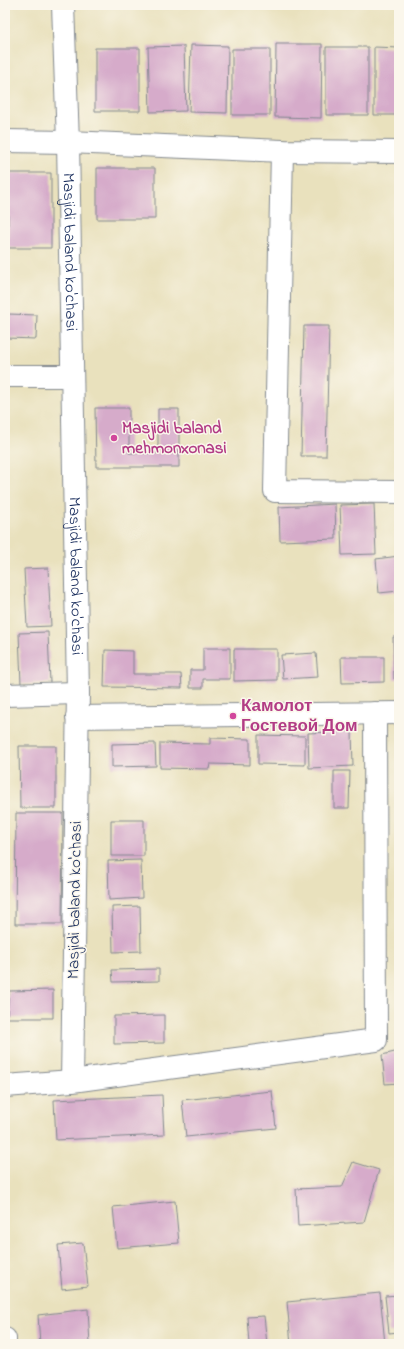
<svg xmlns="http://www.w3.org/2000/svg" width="404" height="1349" font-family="'Indie Flower',sans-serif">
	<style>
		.building { fill: #d6abca }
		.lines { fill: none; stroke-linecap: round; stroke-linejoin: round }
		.minor-casing { stroke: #82888e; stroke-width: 24 }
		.minor { stroke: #fff; stroke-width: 22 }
		.hotel-dot { fill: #d1479c; stroke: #fbf7ec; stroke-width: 1.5 }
		.labels { text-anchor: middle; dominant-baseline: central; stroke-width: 3; stroke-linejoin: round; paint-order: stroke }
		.street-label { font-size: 17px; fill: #1b2f5e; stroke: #fbf7ec }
		.hotel-label { font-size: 17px; font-weight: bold; fill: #b23c85; stroke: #fbf7ec; text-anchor: start }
	</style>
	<rect width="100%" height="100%" fill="#fbf7ec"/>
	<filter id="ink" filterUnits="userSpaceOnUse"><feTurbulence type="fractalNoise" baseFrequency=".025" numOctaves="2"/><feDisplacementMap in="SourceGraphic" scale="8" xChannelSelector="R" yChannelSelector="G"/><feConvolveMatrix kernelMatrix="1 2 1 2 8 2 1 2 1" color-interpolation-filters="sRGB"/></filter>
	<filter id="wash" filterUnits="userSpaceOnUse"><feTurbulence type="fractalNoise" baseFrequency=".012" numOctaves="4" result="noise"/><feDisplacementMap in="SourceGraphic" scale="16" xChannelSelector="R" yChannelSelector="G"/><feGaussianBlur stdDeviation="0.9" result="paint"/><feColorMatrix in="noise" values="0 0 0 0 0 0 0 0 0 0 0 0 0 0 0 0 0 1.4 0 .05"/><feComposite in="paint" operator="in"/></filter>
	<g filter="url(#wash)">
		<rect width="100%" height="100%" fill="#e9e1bd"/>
		<g id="blocks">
			<path class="building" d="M276,44H322L321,118L275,117Z
				M191,45L228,46L227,113L189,112Z
				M184,46L186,111L150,112L148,47Z
				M326,47H368V115H326Z
				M374,47L399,48V115H374Z
				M95,48H140V111H95Z
				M232,49H270V115H232Z
				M97,168H155V219H97Z
				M8,173H51V248H8Z
				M8,314L37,315L36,339L7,338Z
				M304,326H329L326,456H301Z
				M95,408H129V453H158V409H179V467H96Z
				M335,504L336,539L280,541L279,507Z
				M374,504L376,554L342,555L340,505Z
				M399,556V591L379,593L376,559Z
				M48,568L51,626L27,627L24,569Z
				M48,632L50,683L21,684L19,633Z
				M393,637H399V679H394Z
				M203,648H230V679H203V688H190V670H203Z
				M234,649H277V680L234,681Z
				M105,650L133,651V674H181L182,688L104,687Z
				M316,653L318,677L283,679L281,655Z
				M341,657H384V682L342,683Z
				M352,731L353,766L309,768L308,733Z
				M258,735L305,736V765L258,764Z
				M210,738L250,739V765L210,764L209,769L160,768V743L210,744Z
				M155,743L156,766L112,767V744Z
				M19,746H56V808H20Z
				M334,771H350L349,808H334Z
				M16,813H63L62,924H15Z
				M111,820H144V856H111Z
				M141,860L142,898L109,900L108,861Z
				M140,906L141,951L113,952L112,907Z
				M159,969V981L113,982L112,970Z
				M53,990V1018H5V994H7V1014L9,991Z
				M164,1015V1043L114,1044V1016Z
				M399,1051V1083L385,1084L382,1055Z
				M272,1091L276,1128L186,1137L182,1100Z
				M162,1095L164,1135L56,1140L54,1100Z
				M353,1162L379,1170L364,1222L298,1226L296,1189L342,1187Z
				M175,1201L179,1243L117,1248L113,1207Z
				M83,1243L88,1286L62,1289L58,1245Z
				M380,1293L385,1344H291L287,1302Z
				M399,1295V1332L389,1333L385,1296Z
				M88,1309L90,1344H40L38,1315Z
				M264,1316L267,1344H249L247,1317Z"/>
		</g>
	</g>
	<g filter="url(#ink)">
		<use href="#blocks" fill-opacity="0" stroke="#82888e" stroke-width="1"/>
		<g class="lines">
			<g class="minor-casing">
				<g id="minor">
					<path id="s1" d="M63,5L68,142L78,693L72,1081"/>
					<path d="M5,141L68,142L282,151L399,152"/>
					<path d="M282,151L275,491L399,492"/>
					<path d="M5,376H72"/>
					<path d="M5,695L78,693"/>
					<path d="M77,717L399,713"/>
					<path d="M5,1086L72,1081L376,1040L375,713"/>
					<path d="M5,1339V1344"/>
				</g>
			</g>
			<use href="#minor" class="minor"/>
		</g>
	</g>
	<g class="hotel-dot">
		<circle cx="114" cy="438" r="4"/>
		<circle cx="233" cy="716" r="4"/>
	</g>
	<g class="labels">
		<g class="street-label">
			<text stroke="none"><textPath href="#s1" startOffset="247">Masjidi baland ko'chasi</textPath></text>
			<text stroke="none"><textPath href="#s1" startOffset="571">Masjidi baland ko'chasi</textPath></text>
			<text transform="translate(75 900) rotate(-89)">Masjidi baland ko'chasi</text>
		</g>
		<g class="hotel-label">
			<text x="122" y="428">Masjidi baland<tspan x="122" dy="20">mehmonxonasi</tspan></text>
			<text x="241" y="706">Камолот<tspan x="241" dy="20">Гостевой Дом</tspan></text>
		</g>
	</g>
	<rect width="404" height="1349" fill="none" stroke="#fbf7ec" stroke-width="20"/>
</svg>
